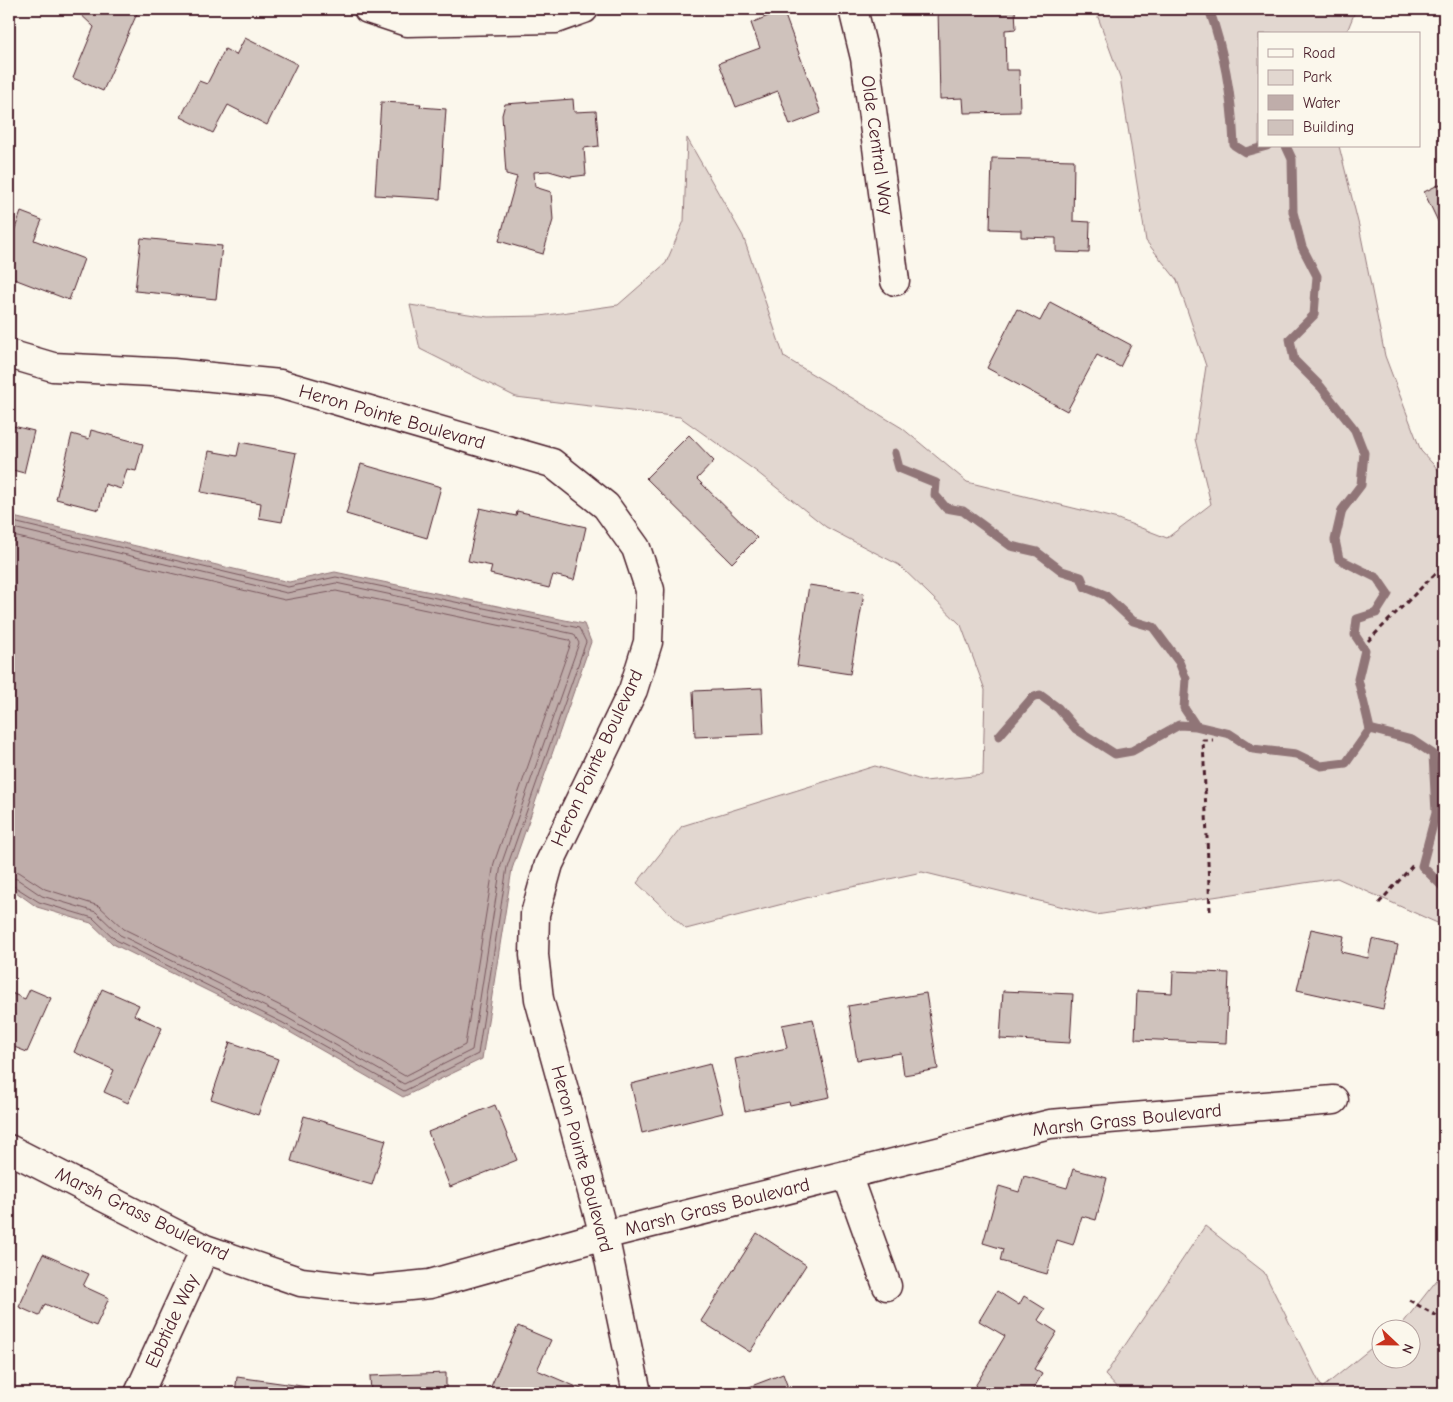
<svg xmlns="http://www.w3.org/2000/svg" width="1453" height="1402" font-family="'Comic Neue',sans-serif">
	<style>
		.green { fill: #e2d7d0; stroke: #967b7e }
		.water { fill: #bfadaa; stroke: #907477 }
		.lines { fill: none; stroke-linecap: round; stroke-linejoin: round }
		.shore { stroke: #79585e; stroke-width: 1 }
		.stream { stroke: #907477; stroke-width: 9 }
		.building { fill: #cfc2bc; stroke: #4a1f2b }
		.minor-casing { stroke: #4a1f2b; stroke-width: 31 }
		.path { stroke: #4a1f2b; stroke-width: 3; stroke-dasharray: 5 4; stroke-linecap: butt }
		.minor { stroke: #fbf7ec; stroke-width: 28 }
		.labels { text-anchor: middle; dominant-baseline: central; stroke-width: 4.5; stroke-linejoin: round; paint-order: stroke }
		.street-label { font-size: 19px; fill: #4a1f2b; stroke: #fbf7ec }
	</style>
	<rect width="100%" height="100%" fill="#fbf7ec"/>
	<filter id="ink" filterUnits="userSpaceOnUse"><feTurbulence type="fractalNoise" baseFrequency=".02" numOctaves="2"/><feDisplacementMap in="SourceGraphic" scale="10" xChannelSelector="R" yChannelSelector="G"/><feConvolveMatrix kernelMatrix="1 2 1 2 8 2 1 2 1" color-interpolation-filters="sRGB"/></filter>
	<g filter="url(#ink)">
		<path class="green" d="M1095,9H1356L1346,34H1259V146H1339L1359,226L1385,356L1421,451L1444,476V926L1337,878L1096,915L922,872L833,891L686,929L637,883L682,826L875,766L925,781L983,775L985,690L961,625L899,565L826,527L757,472L680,417L516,397L420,349L410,305L488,317L540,316L618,305L666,263L684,221L687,138L743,236L784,357L902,428L967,482L1118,519L1167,538L1211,504L1195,439L1206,366L1177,280L1146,241L1120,77Z
			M1205,1226L1264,1272L1322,1388L1380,1341V1360H1410V1330L1395,1329L1403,1323L1444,1271V1393H1122L1105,1375Z"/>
		<path class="water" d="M9,516L289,582L335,572L584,624L591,642L512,869L482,1059L403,1097L281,1027L113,944L91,923L37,907L9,887Z"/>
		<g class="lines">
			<path class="shore" d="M9,521L288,587L336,577L579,628L586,642L507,867L478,1054L404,1091L283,1023L116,940L93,918L39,902L9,883
				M9,527L287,593L336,583L574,634L579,643L501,865L472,1050L404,1084L286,1017L120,935L96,912L42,896L17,879L9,877
				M9,535L285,600L336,591L569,640L571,643L494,863L465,1045L405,1076L289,1010L124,929L99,906L45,889L19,872L9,870"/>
			<path class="stream" d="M1209,9C1225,53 1232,98 1234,145L1245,152L1267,146
				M1286,146L1292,159L1293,212L1302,247L1317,276L1314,315L1290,339L1294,360L1321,387L1355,430L1364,453L1361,485L1342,510L1335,540L1339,559L1377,578L1388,594L1376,613L1357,619L1355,635L1365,650L1358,679L1370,729L1412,740L1433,754L1436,813L1422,866L1444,888
				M895,453L899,468L936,483L935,495L946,508L963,511L1011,546L1037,552L1062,571L1081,577L1085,587L1105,595L1133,621L1153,627L1179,662L1186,679L1184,708L1196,726L1230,734L1253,749L1296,754L1321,766L1346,763L1370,729
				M999,736L1032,698L1040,695L1058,708L1076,729L1115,754L1132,751L1179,725L1196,726"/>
		</g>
		<path class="building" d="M75,9H139L103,91L73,78L94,27Z
			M938,9H1015L1016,29L1005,30L1006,70H1019L1020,112L964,113L963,98L940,99Z
			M783,10L821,113L790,125L778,91L736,107L719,63L760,48L751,23Z
			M245,38L297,64L267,125L228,105L213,133L181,117L199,81L207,84L225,49L236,55Z
			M573,99L574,112L596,111L599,146L584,148L586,175L570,177L549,171L534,172L535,187L551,192L553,220L543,254L499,241L517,177L506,174L502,115L505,104Z
			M381,102L421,104L420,107L446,109L440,199L375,195Z
			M992,158L1074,160L1073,221L1090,222L1089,253L1056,252V238L1021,237V230L990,229Z
			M1444,182V234L1424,192Z
			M21,212L42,220L34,240L84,259L69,300L9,277V245Z
			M141,238L222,246L216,299L135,291Z
			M1050,302L1131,345L1120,367L1097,355L1067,411L987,368L1017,309L1040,321Z
			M9,425L34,431L24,473L9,469Z
			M91,430L143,444L136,471L127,469L121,489L105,484L99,510L56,499L72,434L89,439Z
			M689,435L714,461L697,479L757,538L732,563L646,478Z
			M240,442L296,453L282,522L259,518L261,503L201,492L209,451L237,456Z
			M361,464L441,487L427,538L346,514Z
			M480,508L516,516L517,511L586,527L574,580L553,575L549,588L490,574L492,566L468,561Z
			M809,585L864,593L850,674L797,666Z
			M762,688L764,734L695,737L693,691Z
			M1311,929L1344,936L1341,952L1368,958L1372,939L1398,945L1383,1009L1297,990Z
			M1173,971L1229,973L1226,1043L1135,1039L1137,991L1172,993Z
			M30,989L51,998L27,1052L9,1045V992L25,999Z
			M102,989L139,1005L134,1015L162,1028L128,1103L104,1092L114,1070L74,1052Z
			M1003,991L1073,994L1070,1043L1000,1039Z
			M926,993L938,1069L904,1075L901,1053L857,1060L848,1006Z
			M813,1019L830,1097L790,1105L789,1102L745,1111L735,1059L787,1048L782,1025Z
			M230,1042L278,1059L258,1115L211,1099Z
			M710,1064L723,1113L642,1133L631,1084Z
			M495,1105L517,1160L450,1187L428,1132Z
			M304,1116L386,1140L372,1185L291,1161Z
			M1073,1169L1107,1178L1096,1220L1082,1216L1073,1245L1057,1240L1047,1274L1000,1261L1003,1249L983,1243L999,1186L1019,1192L1024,1176L1067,1188Z
			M757,1233L806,1265L750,1352L701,1321Z
			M43,1254L89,1274L83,1286L109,1298L96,1326L45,1304L39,1316L19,1307Z
			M997,1291L1019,1305L1024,1296L1045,1309L1038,1320L1057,1332L1034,1369L1042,1374L1031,1393H971L1005,1336L979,1321Z
			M518,1326L551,1340L537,1370L586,1391L584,1393H488Z
			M446,1373V1393H371L370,1376Z
			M783,1374L790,1393H733Z
			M237,1377L323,1389L322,1393H235Z"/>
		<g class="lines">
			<g class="minor-casing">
				<path id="minor" d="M368,9L407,22L556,19L584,9
					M853,9L865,58L895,281
					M9,354L53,367L173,373L280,384L552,463L606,506L636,548L650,590L648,642L633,690L549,864L535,914L534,955L539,999L604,1235L637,1393
					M9,1149L205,1249L301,1282L369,1290L430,1284L604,1235L1050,1124L1334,1100
					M847,1175L887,1286
					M139,1393L205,1249"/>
			</g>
			<path class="path" d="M1368,641L1444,565
				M1379,903L1413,865
				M1210,911L1203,740H1213
				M1409,1300L1444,1320"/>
			<use href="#minor" class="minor"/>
		</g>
	</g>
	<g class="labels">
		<g class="street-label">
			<text transform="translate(877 145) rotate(82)">Olde Central Way</text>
			<text transform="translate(392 417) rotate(16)">Heron Pointe Boulevard</text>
			<text transform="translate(597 758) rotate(-65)">Heron Pointe Boulevard</text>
			<text transform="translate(1127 1120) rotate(-6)">Marsh Grass Boulevard</text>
			<text transform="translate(582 1159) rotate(75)">Heron Pointe Boulevard</text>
			<text transform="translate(717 1207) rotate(-14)">Marsh Grass Boulevard</text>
			<text transform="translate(142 1214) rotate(26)">Marsh Grass Boulevard</text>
			<text transform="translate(172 1321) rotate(-65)">Ebbtide Way</text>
		</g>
	</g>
	<rect width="1453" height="1402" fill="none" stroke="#fbf7ec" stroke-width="30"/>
	<rect x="15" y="15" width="1423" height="1372" fill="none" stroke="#4a1f2b" stroke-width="2" filter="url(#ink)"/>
	<rect x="1258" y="32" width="162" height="115" fill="#fbf7ec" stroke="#b4a19f"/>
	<rect x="1268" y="49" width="25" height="8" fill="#fbf7ec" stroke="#b4a19f"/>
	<text x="1303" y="58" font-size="15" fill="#4a1f2b">Road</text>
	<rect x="1268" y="70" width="25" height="15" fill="#e2d7d0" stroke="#b4a19f"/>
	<text x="1303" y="82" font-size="15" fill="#4a1f2b">Park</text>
	<rect x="1268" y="95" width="25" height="15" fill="#bfadaa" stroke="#b4a19f"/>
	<text x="1303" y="108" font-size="15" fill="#4a1f2b">Water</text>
	<rect x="1268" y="120" width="25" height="15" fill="#cfc2bc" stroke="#b4a19f"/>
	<text x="1303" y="132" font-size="15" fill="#4a1f2b">Building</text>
	<g transform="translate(1396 1344) rotate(112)"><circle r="24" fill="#fbf7ec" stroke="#b4a19f"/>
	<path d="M0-4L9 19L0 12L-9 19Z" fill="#c8321e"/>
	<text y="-8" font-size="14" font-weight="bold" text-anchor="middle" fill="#4a1f2b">N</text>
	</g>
</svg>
